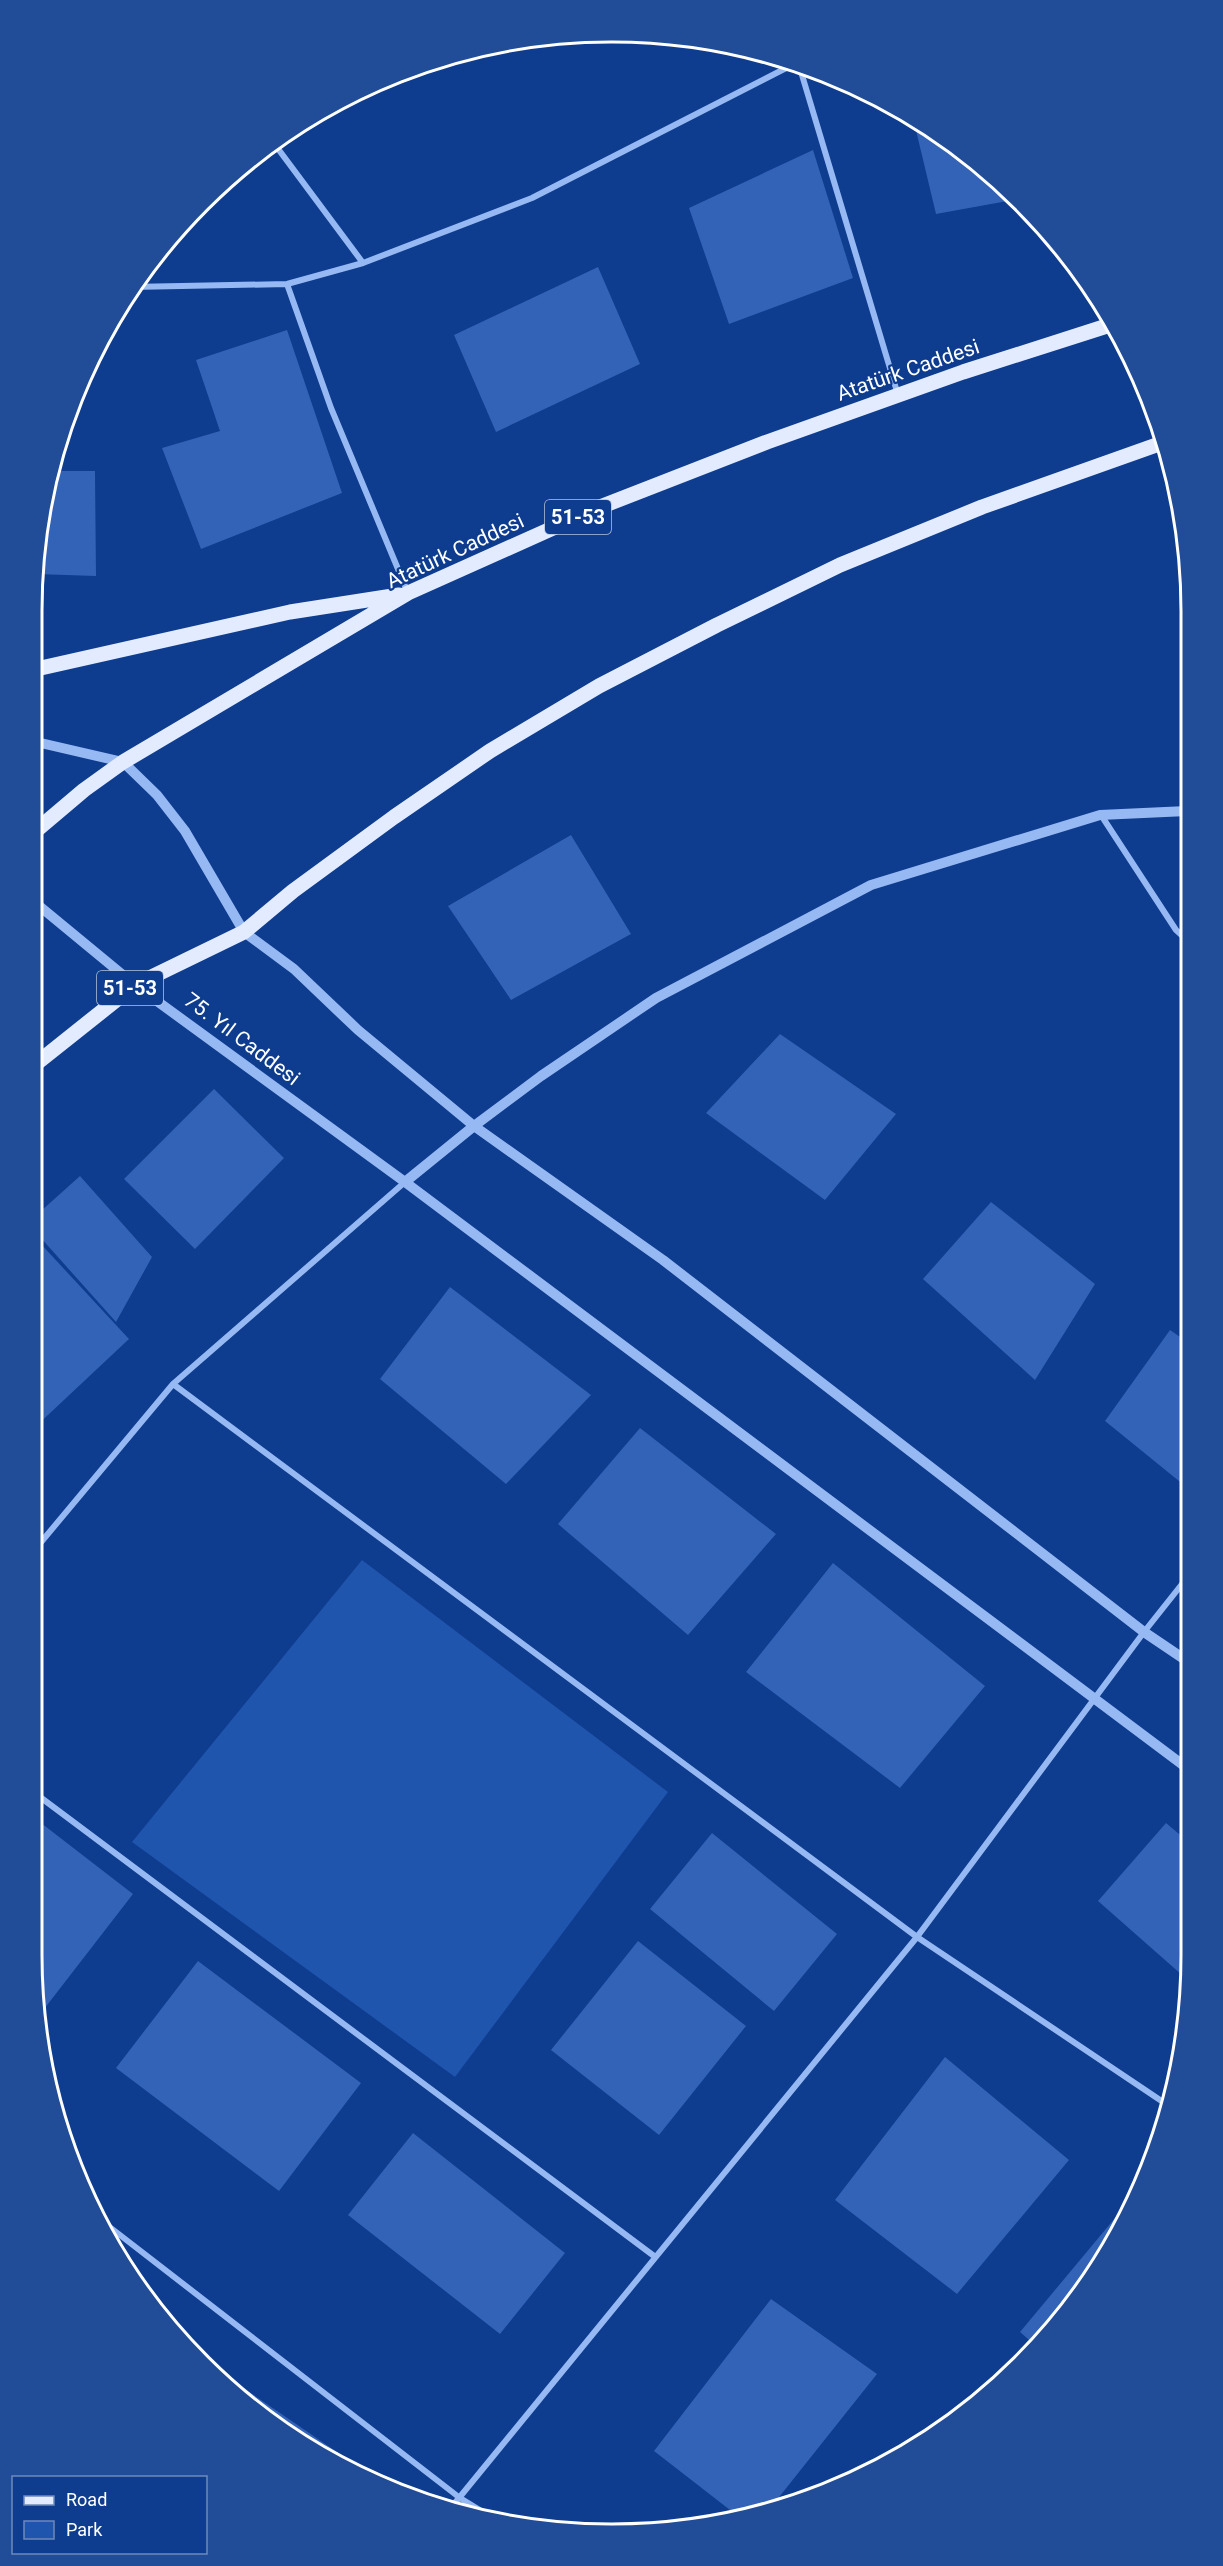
<svg xmlns="http://www.w3.org/2000/svg" width="1223" height="2566" font-family="Roboto,sans-serif">
	<style>
		.green { fill: #1f55ad }
		.building { fill: #3263b6 }
		.lines { fill: none; stroke-linecap: round; stroke-linejoin: round }
		.minor { stroke: #96b9f3; stroke-width: 6 }
		.tertiary { stroke: #96b9f3; stroke-width: 10 }
		.primary { stroke: #e2ebff; stroke-width: 15 }
		.labels { text-anchor: middle; dominant-baseline: central; stroke-width: 4.5; stroke-linejoin: round; paint-order: stroke }
		.shield { fill: #0e3c8e; stroke: #b7c4dd; stroke-width: 1.5 }
		.shield-label { font-size: 20px; font-weight: bold; fill: #fff }
		.street-label { font-size: 21px; fill: #fff; stroke: #0e3c8e }
		.rim { fill: none; stroke: #fff; stroke-width: 3 }
	</style>
	<rect width="100%" height="100%" fill="#0e3c8e"/>
	<path class="green" d="M362,1560L668,1792L455,2077L132,1842Z"/>
	<path class="building" d="M914,122L964,151L1013,200L936,214Z
		M813,150L853,278L729,324L689,208Z
		M598,267L640,364L496,432L454,335Z
		M287,330L342,493L201,549L162,448L220,431L196,360Z
		M51,471H95L96,576L35,574L43,498Z
		M571,835L631,934L511,1000L448,906Z
		M780,1034L896,1114L825,1200L706,1113Z
		M214,1089L284,1158L195,1249L124,1179Z
		M80,1176L152,1257L116,1322L32,1228V1219Z
		M991,1202L1095,1284L1035,1380L923,1279Z
		M40,1243L129,1339L32,1430V1251Z
		M450,1287L591,1395L506,1484L380,1379Z
		M1170,1330L1189,1343L1190,1490L1105,1421Z
		M640,1428L776,1534L688,1635L558,1524Z
		M833,1563L985,1686L900,1788L746,1672Z
		M32,1816L133,1894L41,2013L32,1954Z
		M1166,1823L1191,1844V1955L1190,1965L1182,1975L1098,1901Z
		M712,1833L837,1934L774,2011L650,1909Z
		M638,1941L746,2026L659,2135L551,2050Z
		M198,1961L361,2083L279,2191L116,2068Z
		M945,2057L1069,2160L957,2294L835,2200Z
		M413,2133L565,2253L500,2334L348,2215Z
		M1130,2200L1132,2201L1047,2337L1037,2347L1020,2332Z
		M771,2299L877,2374L768,2511L739,2517L654,2451Z
		M226,2376L394,2491V2492L290,2437Z"/>
	<g class="lines">
		<path class="minor" d="M799,65L898,395
			M273,142L363,263
			M287,284L331,408L408,593
			M131,287L287,284L363,263L532,198L794,64
			M1101,815L1176,930L1188,941
			M173,1384L917,1937L1169,2106
			M32,1553L173,1384L405,1182
			M32,1791L654,2256
			M107,2225L460,2498L501,2523
			M450,2509L917,1937L1144,1632L1190,1574"/>
		<path class="tertiary" d="M32,741L123,762L157,795L185,831L244,932L294,969L358,1030L474,1126L663,1260L1144,1632L1190,1663
			M32,900L135,985L405,1182L1191,1771
			M405,1182L474,1126L541,1076L656,998L871,885L1100,815L1187,811"/>
		<path class="primary" d="M32,670L290,612L399,595
			M32,834L84,790L123,762L408,593L600,507L767,442L963,372L1110,325
			M32,1067L135,985L244,932L293,891L394,817L490,751L599,686L717,625L840,565L982,507L1162,443"/>
	</g>
	<g class="labels">
		<g class="shield">
			<rect x="545" y="500" width="66" height="34" rx="4.5"/>
			<rect x="97" y="971" width="66" height="34" rx="4.5"/>
		</g>
		<g class="shield-label">
			<text x="578" y="517">51-53</text>
			<text x="130" y="988">51-53</text>
		</g>
		<g class="street-label">
			<text transform="translate(908 370) rotate(-19)">Atatürk Caddesi</text>
			<text transform="translate(455 551) rotate(-25)">Atatürk Caddesi</text>
			<text transform="translate(242 1039) rotate(37)">75. Yıl Caddesi</text>
		</g>
	</g>
	<path d="M0 0H1223V2566H0ZM611 42H612A569 569 0 0 1 1181 611V1955A569 569 0 0 1 612 2524H611A569 569 0 0 1 42 1955V611A569 569 0 0 1 611 42Z" fill="#214c97" fill-rule="evenodd"/>
	<path class="rim" d="M611 42H612A569 569 0 0 1 1181 611V1955A569 569 0 0 1 612 2524H611A569 569 0 0 1 42 1955V611A569 569 0 0 1 611 42Z"/>
	<rect x="12" y="2476" width="195" height="78" fill="#0e3c8e" stroke="#6e8abb" stroke-width="1.5"/>
	<rect x="24" y="2496" width="30" height="9" fill="#e2ebff" stroke="#6e8abb" stroke-width="1.5"/>
	<text x="66" y="2506" font-size="18" fill="#ffffff">Road</text>
	<rect x="24" y="2521" width="30" height="18" fill="#1f55ad" stroke="#6e8abb" stroke-width="1.5"/>
	<text x="66" y="2536" font-size="18" fill="#ffffff">Park</text>
</svg>
